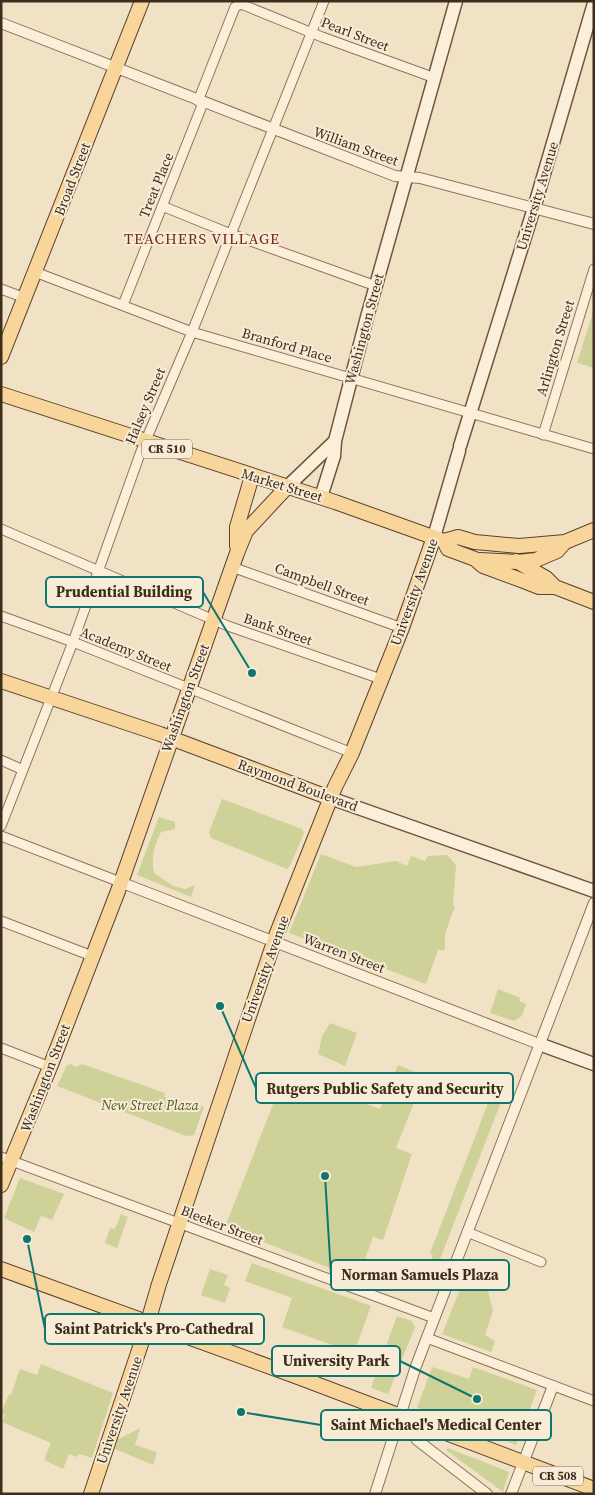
<svg xmlns="http://www.w3.org/2000/svg" width="595" height="1495" font-family="'Source Serif 4',serif">
	<style>
		.green { fill: #ced198 }
		.lines { fill: none; stroke-linecap: round; stroke-linejoin: round }
		.minor-casing { stroke: #8f7359; stroke-width: 11 }
		.tertiary-casing { stroke: #8f7359; stroke-width: 12 }
		.secondary-casing { stroke: #71543c; stroke-width: 15 }
		.primary-casing { stroke: #5c412e; stroke-width: 16 }
		.minor { stroke: #fbefda; stroke-width: 9 }
		.tertiary { stroke: #fbefda; stroke-width: 10 }
		.secondary { stroke: #fbefda; stroke-width: 12 }
		.primary { stroke: #f7d59b; stroke-width: 14 }
		.labels { text-anchor: middle; dominant-baseline: central; stroke-width: 4; stroke-linejoin: round; paint-order: stroke }
		.shield { fill: #f8ecd6; stroke: #766655; stroke-width: 1 }
		.shield-label { font-size: 12px; font-weight: bold; fill: #3e2c1e }
		.street-label { font-size: 14px; fill: #3e2c1e; stroke: #f8ecd6 }
		.park-label { font-size: 14px; font-style: italic; fill: #515c23; stroke: #f8ecd6 }
		.neighbourhood-label { font-size: 15px; letter-spacing: 1px; fill: #6e271a; stroke: #f8ecd6 }
		.leader { fill: none; stroke: #0f766e; stroke-width: 2 }
		.callout-dot { fill: #0f766e; stroke: #f8ecd6; stroke-width: 2 }
		.callout { fill: #f8ecd6; stroke: #0f766e; stroke-width: 2 }
		.callout-label { font-size: 15px; text-anchor: middle; font-weight: bold; fill: #3e2c1e }
	</style>
	<rect width="100%" height="100%" fill="#f2e2c5"/>
	<path class="green" d="M594,309V368L577,363Z
		M222,799L302,829L304,833L290,866L287,869L211,838L209,832Z
		M159,817L175,822V829L161,832C154,846 151,858 154,873L173,886L185,889L195,885L191,897L137,875Z
		M321,854L356,867L396,861L407,866L411,856L425,861L428,856L447,855L456,865L453,905L455,906L445,934V950H438L426,984L289,933Z
		M498,989L520,998L519,1001L526,1004L522,1016L514,1021L490,1013Z
		M330,1023L357,1033L345,1066L318,1054L322,1036Z
		M71,1064L76,1067L82,1064L165,1093L164,1097L204,1107L194,1135L186,1136L57,1086L67,1065Z
		M398,1065L420,1074L419,1090L396,1148L412,1154L383,1240L373,1237L358,1279L225,1227L285,1074L296,1076L380,1109Z
		M494,1088L505,1092L430,1285L423,1283L433,1255L430,1253Z
		M20,1178L64,1194L52,1220L41,1216L34,1232L4,1218Z
		M121,1214L128,1217L117,1248L105,1243L110,1228L115,1229Z
		M252,1263L371,1306L354,1353L282,1327L292,1298L245,1281Z
		M210,1269L228,1275L224,1285L230,1288L225,1303L201,1295Z
		M465,1277L487,1287L493,1311L485,1335L495,1341L491,1352L442,1334Z
		M397,1316L412,1321L415,1327L388,1394L371,1388Z
		M41,1364L113,1393L92,1458L79,1454L77,1457L69,1454L63,1469L44,1460L51,1443L2,1422L5,1415L1,1412L9,1395H11L20,1369L37,1375Z
		M432,1367L469,1379L473,1367L537,1390L516,1445L417,1408Z
		M140,1428L135,1445L157,1452L153,1465L115,1449L117,1440Z
		M448,1448L509,1472L503,1492L446,1450Z"/>
	<g class="lines">
		<g class="minor-casing">
			<path id="minor" d="M198,101L235,7L241,4L322,37L435,78
				M162,206L231,234L376,286
				M35,272L192,332L594,449
				M1,289L25,298
				M123,305L203,103
				M543,435L594,269
				M1,529L228,626L381,679
				M232,567L402,628
				M1,616L73,642L352,753
				M1,760L23,770
				M1,826L73,642L140,454L192,332L324,1
				M1,836L120,882
				M1,921L92,956
				M1,1048L50,1067
				M1,1157L434,1318
				M467,1232L541,1262
				M427,1338L594,1401"/>
		</g>
		<g class="tertiary-casing">
			<path id="tertiary" d="M1,23L395,176L420,178L594,224
				M120,882L539,1044
				M399,1415L417,1440L487,1494
				M375,1494L416,1366L594,903
				M511,1494L553,1386"/>
		</g>
		<g class="secondary-casing">
			<path id="secondary" d="M460,446L534,208L594,3
				M287,487L335,441
				M321,497L334,456L335,441L367,317L456,1
				M434,537L459,451
				M330,798L594,891
				M539,1044L594,1064"/>
		</g>
		<g class="primary-casing">
			<path id="primary" d="M1,357L142,1
				M1,394L335,502L444,541L448,549L475,559L483,566L521,580L539,587H555L594,602
				M444,541L458,537L475,542L519,546L565,542
				M237,546V527L252,476
				M480,560L518,562L536,560L557,551L565,542L594,530
				M516,561L546,578L555,587
				M1,681L160,734L330,798
				M1,1185L50,1067L118,891L237,553L246,531L287,487
				M1,1269L295,1376L594,1489
				M91,1494L145,1332L159,1284L277,933L335,787L352,753L402,628L434,537"/>
		</g>
		<use href="#minor" class="minor"/>
		<use href="#tertiary" class="tertiary"/>
		<use href="#secondary" class="secondary"/>
		<use href="#primary" class="primary"/>
	</g>
	<g class="labels">
		<g class="shield">
			<rect x="142" y="439.5" width="50" height="19" rx="4"/>
			<rect x="533" y="1466.5" width="50" height="19" rx="4"/>
		</g>
		<g class="shield-label">
			<text x="167" y="449">CR 510</text>
			<text x="558" y="1476">CR 508</text>
		</g>
		<g class="street-label">
			<text transform="translate(355 34) rotate(21)">Pearl Street</text>
			<text transform="translate(356 146) rotate(20)">William Street</text>
			<text transform="translate(72 179) rotate(-69)">Broad Street</text>
			<text transform="translate(156 185) rotate(-68)">Treat Place</text>
			<text transform="translate(537 196) rotate(-73)">University Avenue</text>
			<text transform="translate(364 329) rotate(-75)">Washington Street</text>
			<text transform="translate(287 345) rotate(16)">Branford Place</text>
			<text transform="translate(555 348) rotate(-73)">Arlington Street</text>
			<text transform="translate(145 406) rotate(-67)">Halsey Street</text>
			<text transform="translate(282 485) rotate(17)">Market Street</text>
			<text transform="translate(322 584) rotate(20)">Campbell Street</text>
			<text transform="translate(414 592) rotate(-70)">University Avenue</text>
			<text transform="translate(278 629) rotate(19)">Bank Street</text>
			<text transform="translate(126 649) rotate(22)">Academy Street</text>
			<text transform="translate(185 698) rotate(-70)">Washington Street</text>
			<text transform="translate(298 785) rotate(20)">Raymond Boulevard</text>
			<text transform="translate(344 953) rotate(21)">Warren Street</text>
			<text transform="translate(265 969) rotate(-70)">University Avenue</text>
			<text transform="translate(45 1078) rotate(-69)">Washington Street</text>
			<text transform="translate(222 1225) rotate(21)">Bleeker Street</text>
			<text transform="translate(119 1410) rotate(-71)">University Avenue</text>
		</g>
		<g class="park-label">
			<text x="150" y="1105">New Street Plaza</text>
		</g>
		<g class="neighbourhood-label">
			<text x="202" y="238">TEACHERS VILLAGE</text>
		</g>
	</g>
	<path class="leader" d="M252 673L203 592M220 1006L256 1088M325 1176L331 1275M27 1239L45 1329M477 1399L400 1361M241 1412L321 1425"/>
	<g class="callout-dot">
		<circle cx="252" cy="673" r="5"/>
		<circle cx="220" cy="1006" r="5"/>
		<circle cx="325" cy="1176" r="5"/>
		<circle cx="27" cy="1239" r="5"/>
		<circle cx="477" cy="1399" r="5"/>
		<circle cx="241" cy="1412" r="5"/>
	</g>
	<g class="callout">
		<rect x="46" y="577" width="157" height="30" rx="5"/>
		<rect x="256" y="1073" width="257" height="30" rx="5"/>
		<rect x="331" y="1260" width="178" height="30" rx="5"/>
		<rect x="45" y="1314" width="219" height="30" rx="5"/>
		<rect x="272" y="1346" width="128" height="30" rx="5"/>
		<rect x="321" y="1410" width="230" height="30" rx="5"/>
	</g>
	<g class="callout-label">
		<text x="124" y="597">Prudential Building</text>
		<text x="385" y="1094">Rutgers Public Safety and Security</text>
		<text x="420" y="1280">Norman Samuels Plaza</text>
		<text x="154" y="1334">Saint Patrick's Pro-Cathedral</text>
		<text x="336" y="1366">University Park</text>
		<text x="436" y="1430">Saint Michael's Medical Center</text>
	</g>
	<rect width="595" height="1495" fill="none" stroke="#3e2c1e" stroke-width="5"/>
</svg>
